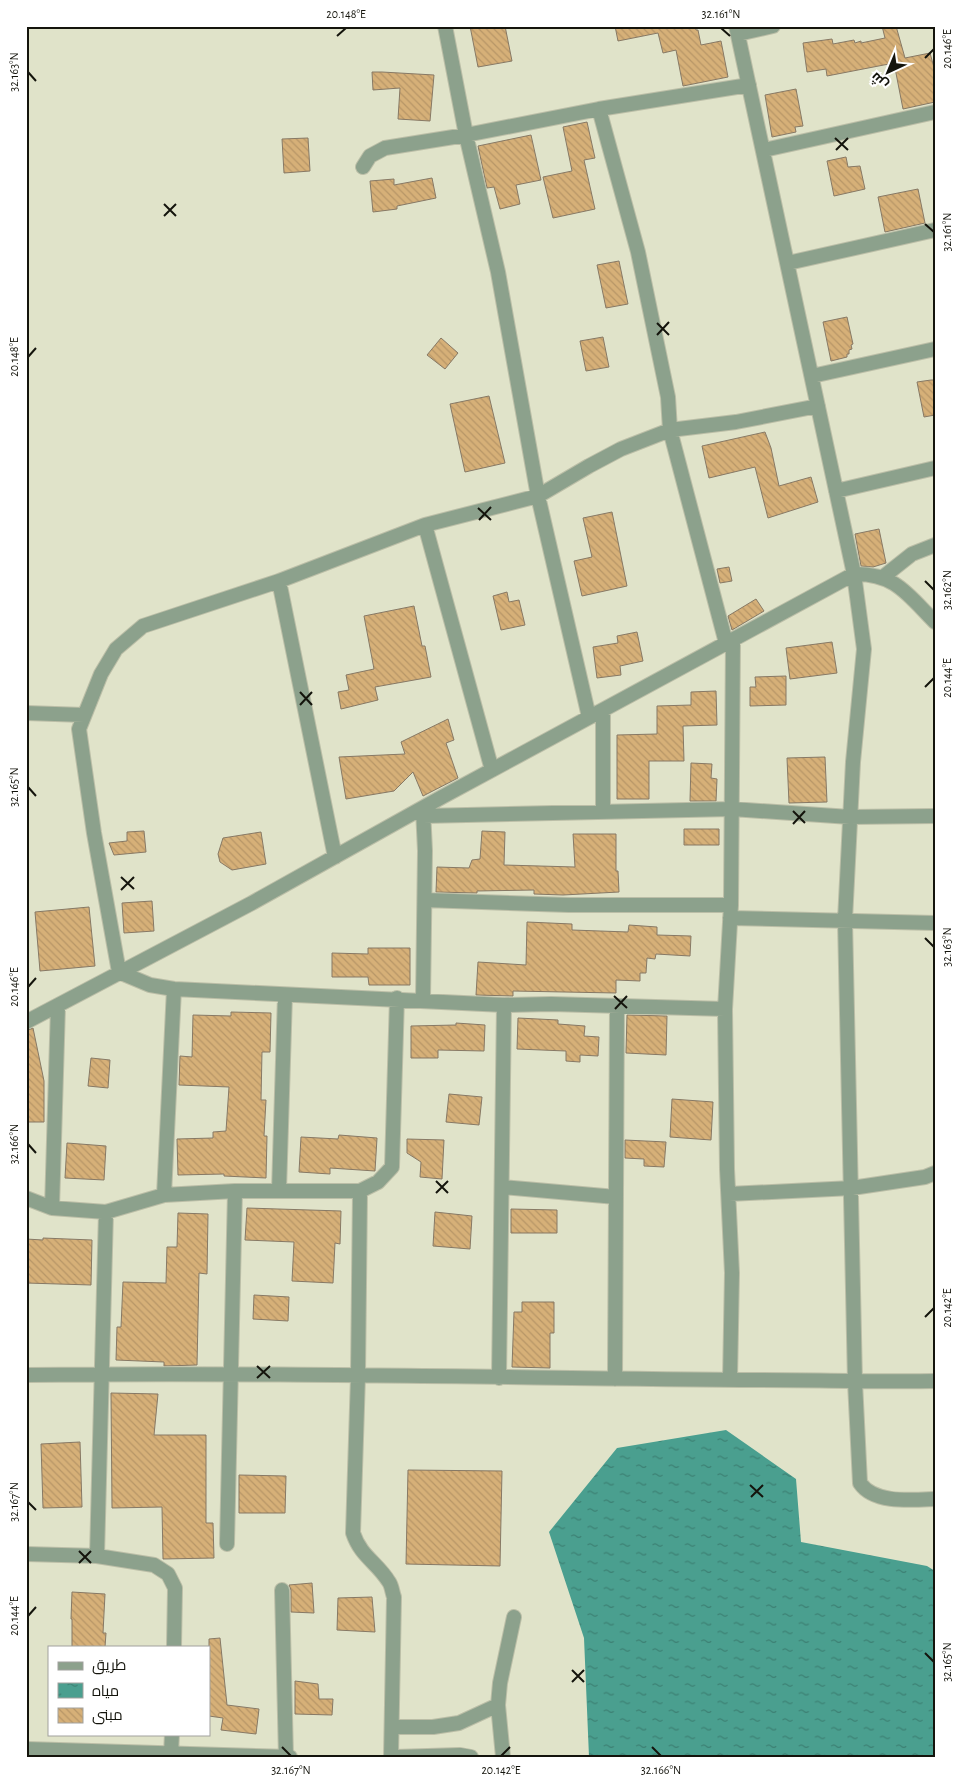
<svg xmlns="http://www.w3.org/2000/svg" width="961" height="1783" font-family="'Alegreya Sans',Cairo,sans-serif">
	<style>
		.water { fill: url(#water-ripples) }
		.building { fill: url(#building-back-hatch); stroke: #877965 }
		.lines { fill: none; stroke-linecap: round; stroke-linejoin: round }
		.minor-casing { stroke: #bbbea7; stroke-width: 16 }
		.minor { stroke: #8ca18c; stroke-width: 14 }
		.ticks { fill: none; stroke: #14140c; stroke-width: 2 }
		.neatline { fill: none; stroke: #14140c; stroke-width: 2 }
		.ticks-label { font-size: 12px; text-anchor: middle; fill: #14140c }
	</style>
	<defs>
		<pattern id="water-ripples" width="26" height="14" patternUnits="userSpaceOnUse" patternTransform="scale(1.25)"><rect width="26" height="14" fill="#4a9f8f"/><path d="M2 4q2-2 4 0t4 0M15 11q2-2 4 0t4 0" fill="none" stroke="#3c8073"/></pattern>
		<pattern id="building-back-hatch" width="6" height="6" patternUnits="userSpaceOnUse" patternTransform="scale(1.25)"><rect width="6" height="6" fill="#d6b078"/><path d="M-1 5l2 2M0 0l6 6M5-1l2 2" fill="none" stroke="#b79667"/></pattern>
	</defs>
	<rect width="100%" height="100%" fill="#e0e3c9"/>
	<path class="water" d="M726,1430L796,1479L801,1542L927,1566L935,1571V1757H589L584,1638L549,1532L617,1448Z"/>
	<path class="building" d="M470,26H505L512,61L478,67Z
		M615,26H695L696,30H698L701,45L721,41L728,77L683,86L676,50L663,53L658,33L618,41Z
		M882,26H896L905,58L930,53L935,71V102L903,109L894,63L827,76L826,69L807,72L803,43L832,39L833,44L854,40L855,43L861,41V43L885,38Z
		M372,72H382L434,75L430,121L398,119L400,88L373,90Z
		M796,89L803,126L795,127L796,132L772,137L765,95Z
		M587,122L595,158L584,160L595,209L553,218L543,177L572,171L563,127Z
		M531,135L541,180L516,185L520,204L500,209L494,187L487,188L478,146Z
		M308,138L310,171L284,173L282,139Z
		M846,157L848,167L860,166L865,189L834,196L827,161Z
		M432,178L436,198L397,206V209L373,212L370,181L394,179V185Z
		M918,189L925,223L885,232L878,197Z
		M619,261L628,304L606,308L597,265Z
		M847,317L853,344L851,345L852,349L849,350V354H847V357L831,361L823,322Z
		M603,337L609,367L586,371L580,341Z
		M441,338L458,353L445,369L427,355Z
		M931,380H935V415L924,417L917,382Z
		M489,396L505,463L465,472L450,404Z
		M765,432L771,448L779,486L811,477L818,502L768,518L755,467L709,478L702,446Z
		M612,512L627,586L582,596L574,561L592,557L583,518Z
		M879,529L886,563L873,567L861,566L855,534Z
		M729,567L732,581L720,583L717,569Z
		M507,592L509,602L519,600L525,625L501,630L493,596Z
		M756,599L764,611L732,630L728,616Z
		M414,606L422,646H425L431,677L375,687L378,700L341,709L338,692L349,690L346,675L374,669L364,616Z
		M637,632L643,661L620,666L621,675L597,678L593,647L618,643L617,636Z
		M832,642L837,673L790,679L786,648Z
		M786,676V705L750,706V687H756L755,677Z
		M716,691L717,725L683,726L684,761H649V799H617V735L657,734V706L691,705V692Z
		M448,719L454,740L446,743L458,778L423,796L413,772L394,791L346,799L339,757L405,754L401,742Z
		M825,757L827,802L789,803L787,758Z
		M691,763L712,764L711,778L717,779L716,801H690Z
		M684,829H719V845H684Z
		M144,831L146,852L114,855L109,843L127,841V832Z
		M482,831L505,832L504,865L575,867L573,834H616V871H618L619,892L563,895L534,894V890L477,891V893L436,892L437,867L469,868L472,860L480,859Z
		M261,832L266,864L232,870L220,862L218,854L223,838Z
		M152,901L154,931L124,933L122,903Z
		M89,907L95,966L40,971L35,912Z
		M527,922L572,924V930L628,932L629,925L657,927V935L691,936L690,956L656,954L655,959L647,958L646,973H640V981L616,980V993L513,991V996L476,995L478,962L526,965Z
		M368,948H410V985H369L368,977H332V953L368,954Z
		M231,1012L271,1013L270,1052H262L261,1100H266L264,1136H267L266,1178L224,1176V1174L178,1175L177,1139L213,1138V1132L226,1131L229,1087L179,1085L180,1056L192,1057L193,1015L231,1016Z
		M627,1015L667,1016L666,1055L626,1053Z
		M518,1018L558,1020V1024L585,1026L584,1036L599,1037L598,1056L580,1055V1062L566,1061V1051L517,1049Z
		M456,1023L485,1025L484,1051L438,1050V1058H411V1026L456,1025Z
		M33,1028L44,1081V1122H26V1031Z
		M91,1058L110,1060L108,1088L88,1086Z
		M449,1094L482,1097L479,1125L446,1122Z
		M672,1099L713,1102L711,1140L670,1137Z
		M339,1135L377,1138L375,1171L330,1168V1174L299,1172L301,1137L338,1139Z
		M407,1139L444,1140L442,1179L420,1177L421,1162L407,1153Z
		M625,1140L666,1142L664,1167L644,1166V1159L625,1158Z
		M67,1143L106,1146L104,1180L65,1178Z
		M247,1208L341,1211L340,1244L335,1243L333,1283L292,1281L294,1242L245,1240Z
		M511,1209L557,1210V1233H511Z
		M435,1212L472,1216L470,1249L433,1246Z
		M178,1213L208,1214L207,1274L199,1273L197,1365L164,1366V1362L116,1360L117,1327H121L123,1282L166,1283L167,1247H177Z
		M43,1238L92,1240L91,1285L26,1283V1239L43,1240Z
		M254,1295L289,1297L288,1321L253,1319Z
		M522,1302H554V1333H550V1368L512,1367L514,1312H522Z
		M111,1393L158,1394L154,1435H206V1523H213L214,1558L163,1559L162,1507L112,1508Z
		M80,1442L82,1507L43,1508L41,1444Z
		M408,1470L502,1471L500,1566L406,1564Z
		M239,1475L286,1476L285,1513H239Z
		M312,1583L314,1613L291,1612V1590L289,1585Z
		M72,1592L105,1594L103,1633H106L105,1647H72V1619H71Z
		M372,1597L375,1632L337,1630L338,1598Z
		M220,1638L227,1705L259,1709L256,1734L221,1730L223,1718L209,1716V1639Z
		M295,1681L318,1684L319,1699H333L332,1715L295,1714Z"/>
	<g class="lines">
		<g class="minor-casing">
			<path id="minor" d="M445,26L466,135L498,272L538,496L589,717
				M736,26L854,574L864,649L853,762L845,920L855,1382L860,1483C874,1504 912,1500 935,1499
				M738,34L773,26
				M599,109L638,252L668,397L670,430L736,422L818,406
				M764,150L935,112
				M363,167L370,156L385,148L466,135L599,109L749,85
				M788,263L935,230
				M812,376L935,349
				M836,491L935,468
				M425,525L492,770
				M883,577L912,554L935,545
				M279,581L335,857
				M603,710V812
				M26,713L84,715
				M423,809L425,851L423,1000
				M423,816L732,809L850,817L935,816
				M425,900L569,905H731
				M730,918L935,923
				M725,1009L551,1004L504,1005L174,989L150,985L119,972L94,833L79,729L101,674L116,649L143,626L279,581L425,525L538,496L589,466L621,449L670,430L726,643
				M26,1022L252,903L442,797L854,574C895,573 908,595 935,622
				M502,1187L616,1197
				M279,1191L285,995
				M360,1191L378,1182L392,1167L397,998
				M729,1194L852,1188L925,1177L935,1173
				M164,1195L174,989
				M26,1198L52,1208L106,1212L164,1195L235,1191H360L358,1376L353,1533C361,1557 377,1562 389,1582C392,1586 392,1592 394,1597L391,1757
				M52,1208L58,1006
				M26,1375C271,1372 516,1378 761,1380C819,1380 877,1382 935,1381
				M499,1378L504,1005
				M615,1379L617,1006
				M730,1380L732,1273L727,1169L725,1009L731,905L733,639
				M227,1544L235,1191
				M26,1554L97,1556L154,1565L168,1574L175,1588L174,1647
				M97,1556L106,1212
				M282,1590L286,1757
				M392,1727H433L459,1723L498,1705
				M26,1749L290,1757
				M171,1753L172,1734
				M395,1757L460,1755L471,1757
				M503,1757L498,1705L500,1683L514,1617"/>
		</g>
		<use href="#minor" class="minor"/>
	</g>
	<path class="ticks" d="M721,28L730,36M337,36L346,28M925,58L934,49M28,72L36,81M835,138L848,150M836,150L848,138M164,204L176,216M164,216L176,204M925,224L934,232M657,323L669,335M657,335L669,322M28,357L36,348M478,508L491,520M479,520L491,507M925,581L934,590M925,687L934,678M300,692L312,705M300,705L312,692M28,787L36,796M793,811L805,823M793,824L805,811M121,877L134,889M121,890L134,877M925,938L934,947M28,987L36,978M614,996L627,1008M615,1009L627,996M28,1144L36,1153M436,1181L448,1193M436,1193L448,1181M925,1317L934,1308M257,1366L270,1378M257,1378L270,1366M750,1485L763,1497M751,1497L763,1485M28,1502L36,1510M79,1551L91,1563M79,1563L91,1551M28,1616L36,1607M925,1653L934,1662M572,1670L584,1682M572,1682L584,1670M282,1747L291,1756M652,1747L661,1756M501,1756L510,1747"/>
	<rect width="961" height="1783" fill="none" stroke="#ffffff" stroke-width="55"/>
	<rect x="48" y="1646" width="162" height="90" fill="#ffffff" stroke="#a1a19e"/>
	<rect x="58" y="1662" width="25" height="8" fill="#8ca18c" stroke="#a1a19e"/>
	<text x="92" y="1670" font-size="15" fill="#14140c">طريق</text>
	<rect x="58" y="1683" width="25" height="15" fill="url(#water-ripples)" stroke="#a1a19e"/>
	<text x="92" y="1696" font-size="15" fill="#14140c">مياه</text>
	<rect x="58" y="1708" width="25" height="15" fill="url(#building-back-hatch)" stroke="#a1a19e"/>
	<text x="92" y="1720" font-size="15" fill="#14140c">مبنى</text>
	<g transform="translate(888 72) rotate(224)" stroke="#ffffff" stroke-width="4" paint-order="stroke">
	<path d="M0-4L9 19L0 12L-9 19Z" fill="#14140c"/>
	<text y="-8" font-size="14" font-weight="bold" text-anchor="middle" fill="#14140c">ش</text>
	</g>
	<rect x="28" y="28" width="906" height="1728" class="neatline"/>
	<g class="ticks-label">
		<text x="346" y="18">20.148°E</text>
		<text x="721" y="18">32.161°N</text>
		<text transform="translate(947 49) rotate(-90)" y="4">20.146°E</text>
		<text transform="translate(14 72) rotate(-90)" y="4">32.163°N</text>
		<text transform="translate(947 232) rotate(-90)" y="4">32.161°N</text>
		<text transform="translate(14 357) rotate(-90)" y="4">20.148°E</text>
		<text transform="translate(947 590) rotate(-90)" y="4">32.162°N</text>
		<text transform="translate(947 678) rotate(-90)" y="4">20.144°E</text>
		<text transform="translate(14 787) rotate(-90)" y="4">32.165°N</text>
		<text transform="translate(947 947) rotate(-90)" y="4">32.163°N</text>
		<text transform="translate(14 987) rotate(-90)" y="4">20.146°E</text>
		<text transform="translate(14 1144) rotate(-90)" y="4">32.166°N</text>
		<text transform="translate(947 1308) rotate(-90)" y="4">20.142°E</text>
		<text transform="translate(14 1502) rotate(-90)" y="4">32.167°N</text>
		<text transform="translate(14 1616) rotate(-90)" y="4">20.144°E</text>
		<text transform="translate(947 1662) rotate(-90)" y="4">32.165°N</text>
		<text x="291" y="1774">32.167°N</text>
		<text x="501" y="1774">20.142°E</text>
		<text x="661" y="1774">32.166°N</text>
	</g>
</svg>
